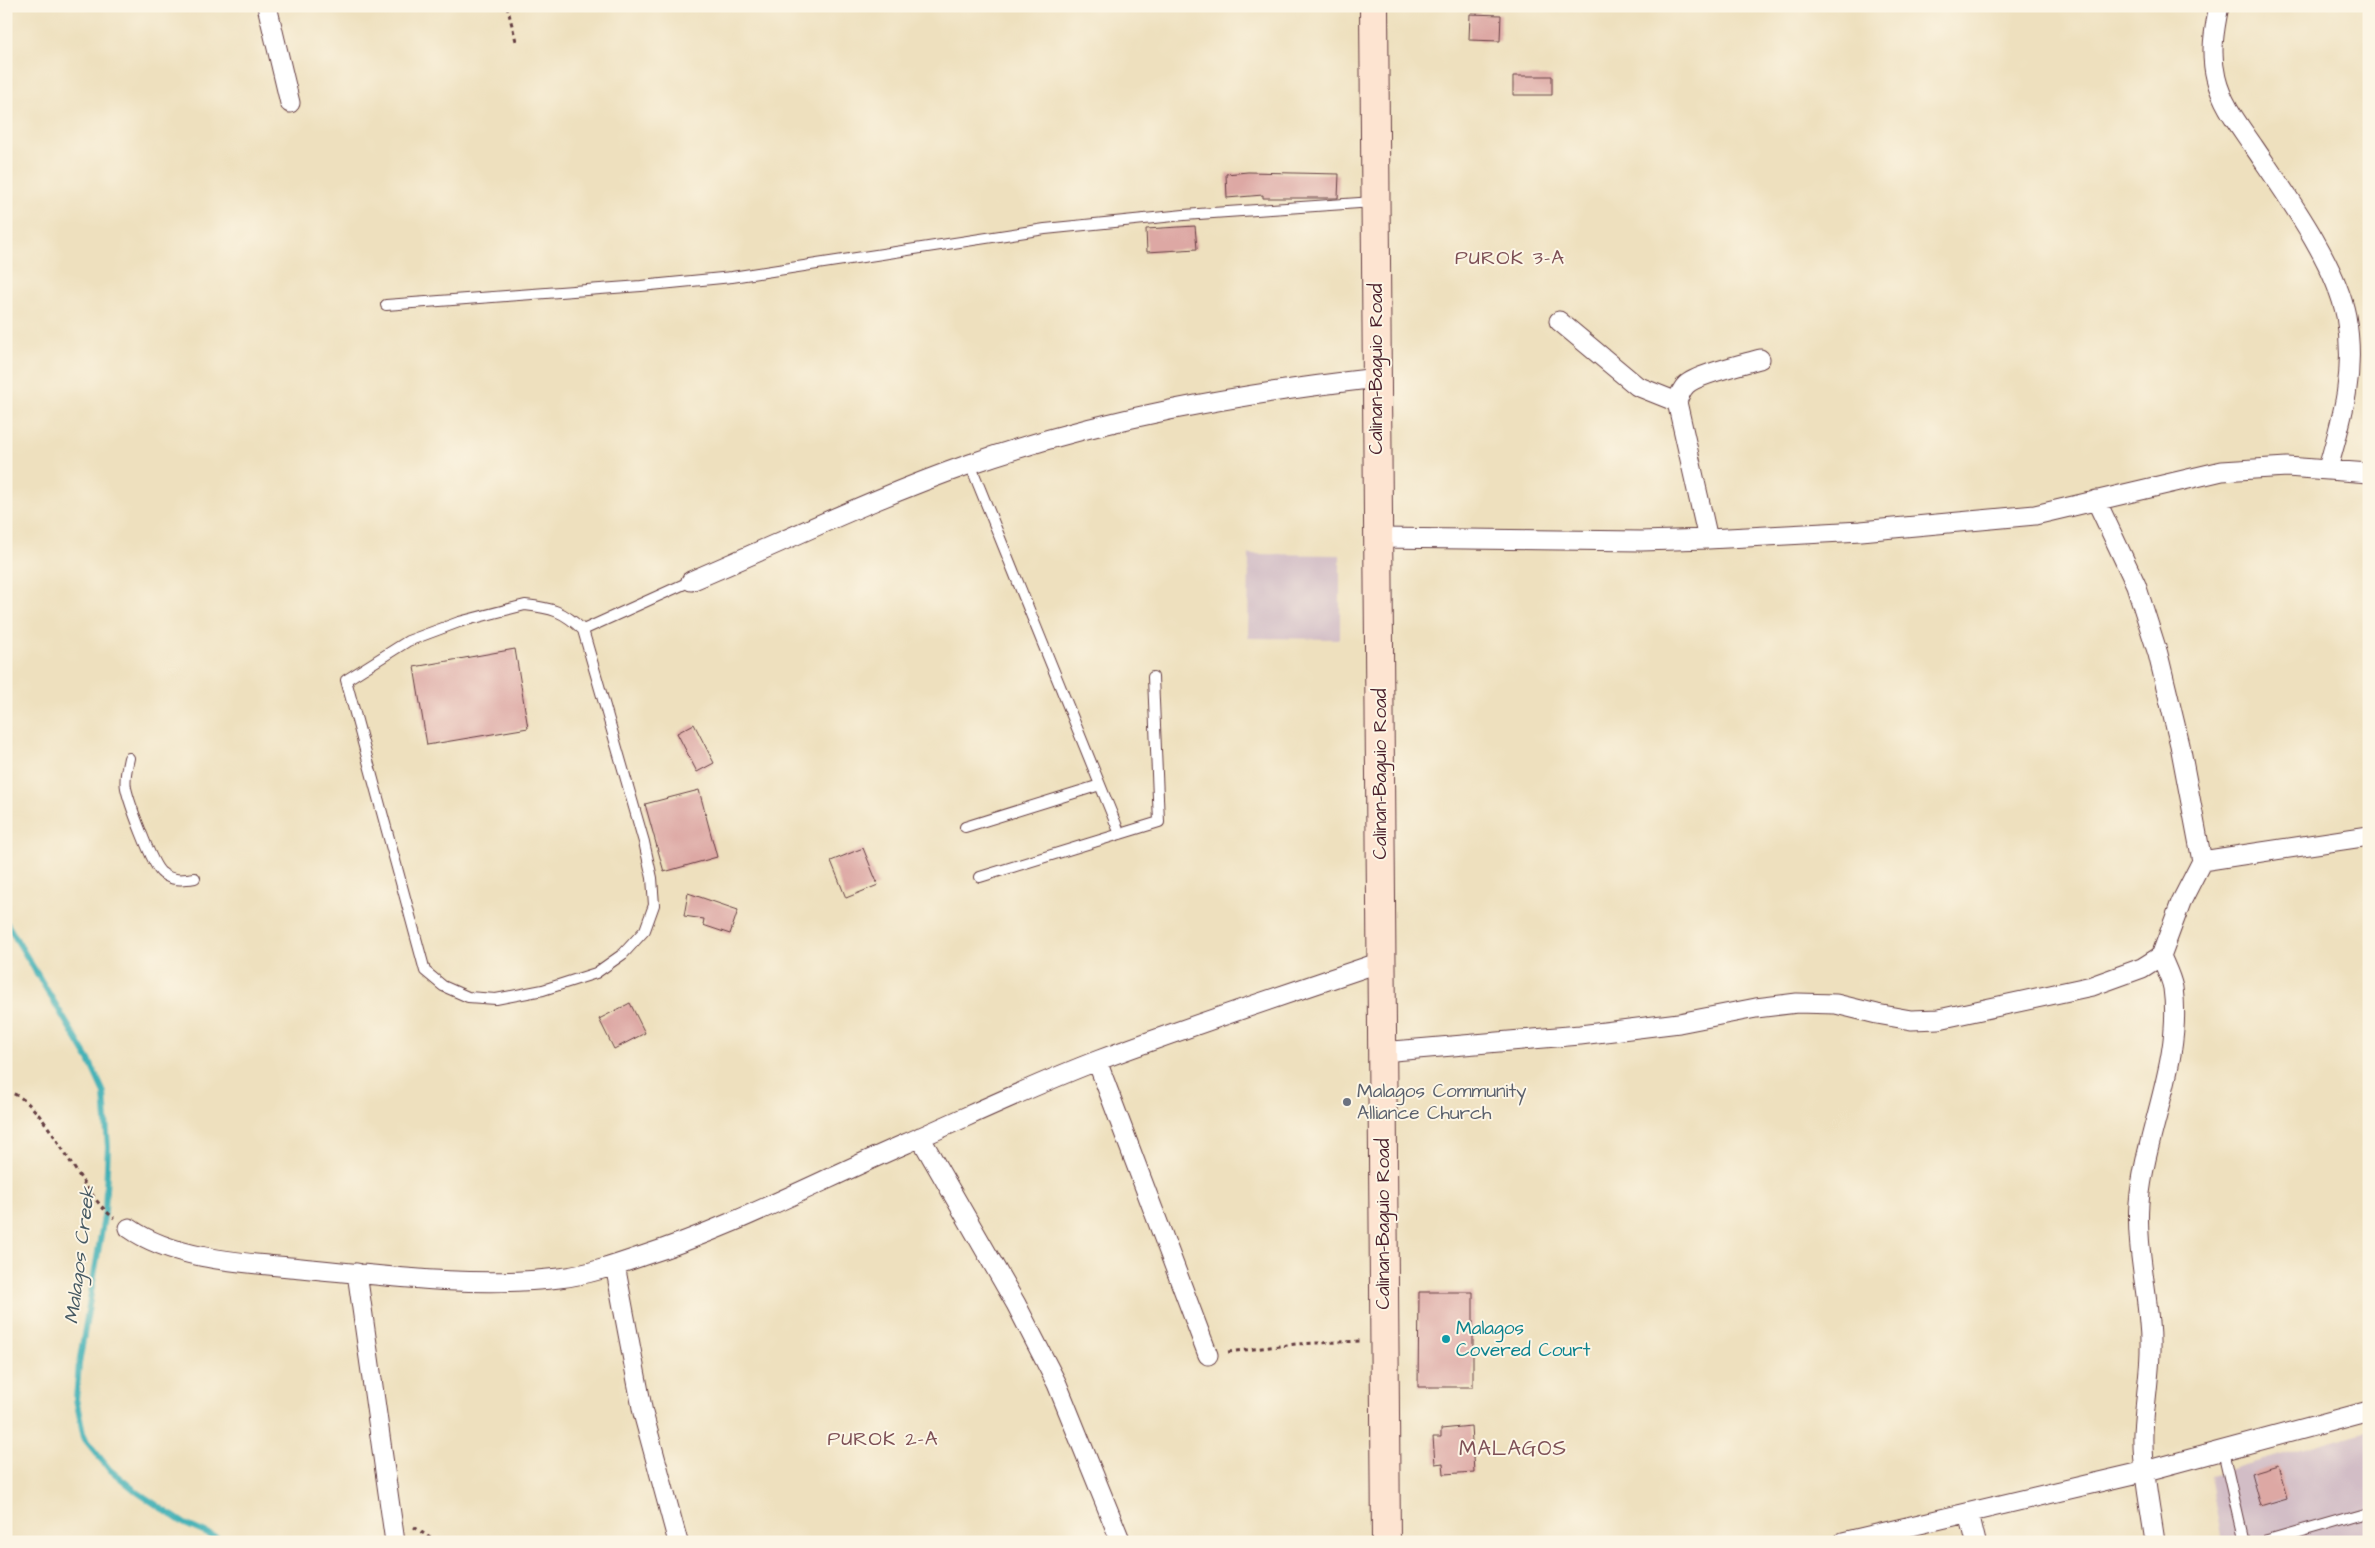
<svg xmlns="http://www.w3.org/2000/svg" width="2375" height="1548" font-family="'Architects Daughter',sans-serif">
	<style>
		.industrial { fill: #d2bdc6 }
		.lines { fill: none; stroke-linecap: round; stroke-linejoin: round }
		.stream { stroke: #3fb0b6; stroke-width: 6 }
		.building { fill: #dda8a4 }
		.lane-casing { stroke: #633c41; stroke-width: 12 }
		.street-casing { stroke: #633c41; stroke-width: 21 }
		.secondary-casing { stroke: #633c41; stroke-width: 30 }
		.path { stroke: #633c41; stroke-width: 3; stroke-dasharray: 4 4; stroke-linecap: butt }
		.lane { stroke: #fff; stroke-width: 10 }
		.street { stroke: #fff; stroke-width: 19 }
		.secondary { stroke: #fde4d1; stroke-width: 28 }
		.worship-dot { fill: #6b7280; stroke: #fcf5e5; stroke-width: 2 }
		.culture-dot { fill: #0f9aa8; stroke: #fcf5e5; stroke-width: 2 }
		.labels { text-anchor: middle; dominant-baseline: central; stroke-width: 4; stroke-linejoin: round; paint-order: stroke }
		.street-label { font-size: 19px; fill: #4a1f2b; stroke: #fcf5e5 }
		.worship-label { font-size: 19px; fill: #5b616d; stroke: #fcf5e5; text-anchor: start }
		.culture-label { font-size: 19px; fill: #0d838f; stroke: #fcf5e5; text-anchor: start }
		.neighbourhood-label { font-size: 20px; letter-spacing: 1px; fill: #7d4f55; stroke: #fcf5e5 }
		.water-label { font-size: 20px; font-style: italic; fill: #465963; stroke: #fcf5e5 }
		.quarter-label { font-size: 21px; letter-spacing: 1px; fill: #7d4f55; stroke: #fcf5e5 }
	</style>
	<rect width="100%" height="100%" fill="#fcf5e5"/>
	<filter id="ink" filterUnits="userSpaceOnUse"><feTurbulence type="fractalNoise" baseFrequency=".02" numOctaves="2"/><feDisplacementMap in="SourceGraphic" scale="10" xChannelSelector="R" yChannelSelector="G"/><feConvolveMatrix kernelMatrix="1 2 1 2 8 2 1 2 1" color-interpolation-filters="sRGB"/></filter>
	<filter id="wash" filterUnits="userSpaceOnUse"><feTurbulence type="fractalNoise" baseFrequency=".0096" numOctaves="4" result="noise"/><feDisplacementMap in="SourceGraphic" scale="20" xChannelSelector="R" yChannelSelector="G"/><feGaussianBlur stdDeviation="1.12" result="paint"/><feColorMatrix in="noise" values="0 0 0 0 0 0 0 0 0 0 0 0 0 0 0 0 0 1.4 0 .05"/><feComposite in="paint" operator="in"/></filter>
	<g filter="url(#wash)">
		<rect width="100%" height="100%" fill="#eee0be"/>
		<path class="industrial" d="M1249,554L1340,555V639L1248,638Z
			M2369,1430V1542H2222L2210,1475Z"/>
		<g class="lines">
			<path class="stream" d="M6,922L89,1060L104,1093L108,1147L105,1211L79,1364L76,1399L84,1438L109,1469L137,1492L185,1524L226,1542"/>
		</g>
		<g id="blocks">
			<path class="building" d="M1470,14L1501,15L1500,41L1469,40Z
				M1513,76H1552V95H1513Z
				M1248,172L1339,174L1338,198H1263V195L1227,198L1226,174Z
				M1195,226L1197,249L1147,252L1146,229Z
				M515,649L528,728L427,745L414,667Z
				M694,724L714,763L697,772L677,733Z
				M699,790L717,857L664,872L645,804Z
				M863,848L878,885L846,898L831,861Z
				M688,893L738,910L730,934L703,925L704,919L684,916Z
				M630,1003L645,1033L614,1049L599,1019Z
				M1419,1292H1473V1387H1418Z
				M1471,1426L1474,1472L1444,1474L1443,1463L1435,1464L1433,1437H1441V1429Z
				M2278,1465L2287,1498L2260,1506L2251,1473Z"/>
		</g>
	</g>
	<g filter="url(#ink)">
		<use href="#blocks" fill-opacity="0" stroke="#633c41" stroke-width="1"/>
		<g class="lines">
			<g class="lane-casing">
				<path id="lane" d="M386,305L641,286L732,277L1045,229L1184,215L1374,202
					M970,464L1120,834
					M525,605C552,608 563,611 583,630L644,842L652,878L654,905L645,930L623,954L596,973L543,990L496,999L468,997L443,986L425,971L346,680L408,641L459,622Z
					M583,630L691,581
					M129,758C127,768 124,778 126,788C129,802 152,866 162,873C172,881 182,880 195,878
					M965,827L1100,785
					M980,877L1159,822L1153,677
					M2223,1451L2244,1542
					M2264,1542L2369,1512"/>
			</g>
			<g class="street-casing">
				<path id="street" d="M267,6L290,103
					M2219,6C2214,30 2210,54 2216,78C2222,104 2239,125 2254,147C2285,193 2335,261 2346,316C2356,371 2343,416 2328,468
					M1559,321L1637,386L1677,402
					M1378,538L1641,541L1708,539L1861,531L2035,515L2222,471L2287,467L2369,473
					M1708,539L1677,402C1679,396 1681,390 1686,385C1696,375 1743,364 1760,359
					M691,581C783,542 875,497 970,464C1102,418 1238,394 1377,378
					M2202,861L2369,836
					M1382,1052L1580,1035L1679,1023L1756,1008L1797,1003L1836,1004L1877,1014L1911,1020L1939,1019L2092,986L2142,968L2161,956L2181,902L2202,861L2180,745L2158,654L2136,585L2096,500
					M1097,1061L1208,1355
					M920,1137L1016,1304L1057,1384L1121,1542
					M129,1228C174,1260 246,1263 301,1268C386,1276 474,1288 559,1278C587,1275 616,1265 642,1256C733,1227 817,1182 905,1144C969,1116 1033,1085 1099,1060C1192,1025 1287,994 1381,962
					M615,1265L643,1413L678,1542
					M357,1273L395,1542
					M1969,1513L1976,1542
					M1843,1542L2146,1471L2369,1411
					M2155,1542C2150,1506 2142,1469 2143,1433C2145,1396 2153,1360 2149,1323C2146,1283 2136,1243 2139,1203C2145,1131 2183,1061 2173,988C2171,977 2165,966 2161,956"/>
			</g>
			<g class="secondary-casing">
				<path id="secondary" d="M1374,6L1386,1542"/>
			</g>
			<path class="path" d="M507,6L516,41
				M6,1092C45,1096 77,1191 114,1218
				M1228,1352L1296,1344L1361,1341
				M414,1527L436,1542"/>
			<use href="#lane" class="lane"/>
			<use href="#street" class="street"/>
			<use href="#secondary" class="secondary"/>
		</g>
	</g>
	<circle class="worship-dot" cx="1347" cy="1102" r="5"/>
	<circle class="culture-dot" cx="1446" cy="1339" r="5"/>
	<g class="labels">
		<g class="street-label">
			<text transform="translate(1376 369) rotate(-90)">Calinan-Baguio Road</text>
			<text transform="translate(1380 774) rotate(-90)">Calinan-Baguio Road</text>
			<text transform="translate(1383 1224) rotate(-90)">Calinan-Baguio Road</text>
		</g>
		<g class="worship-label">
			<text x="1357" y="1091">Malagos Community<tspan x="1357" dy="22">Alliance Church</tspan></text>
		</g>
		<g class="culture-label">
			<text x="1456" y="1328">Malagos<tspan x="1456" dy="22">Covered Court</tspan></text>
		</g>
		<g class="neighbourhood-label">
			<text x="1510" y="258">PUROK 3-A</text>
			<text x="883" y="1439">PUROK 2-A</text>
		</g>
		<g class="water-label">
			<text transform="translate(80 1255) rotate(-83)">Malagos Creek</text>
		</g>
		<g class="quarter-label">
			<text x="1513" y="1448">MALAGOS</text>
		</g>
	</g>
	<rect width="2375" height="1548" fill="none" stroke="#fcf5e5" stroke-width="25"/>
</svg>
